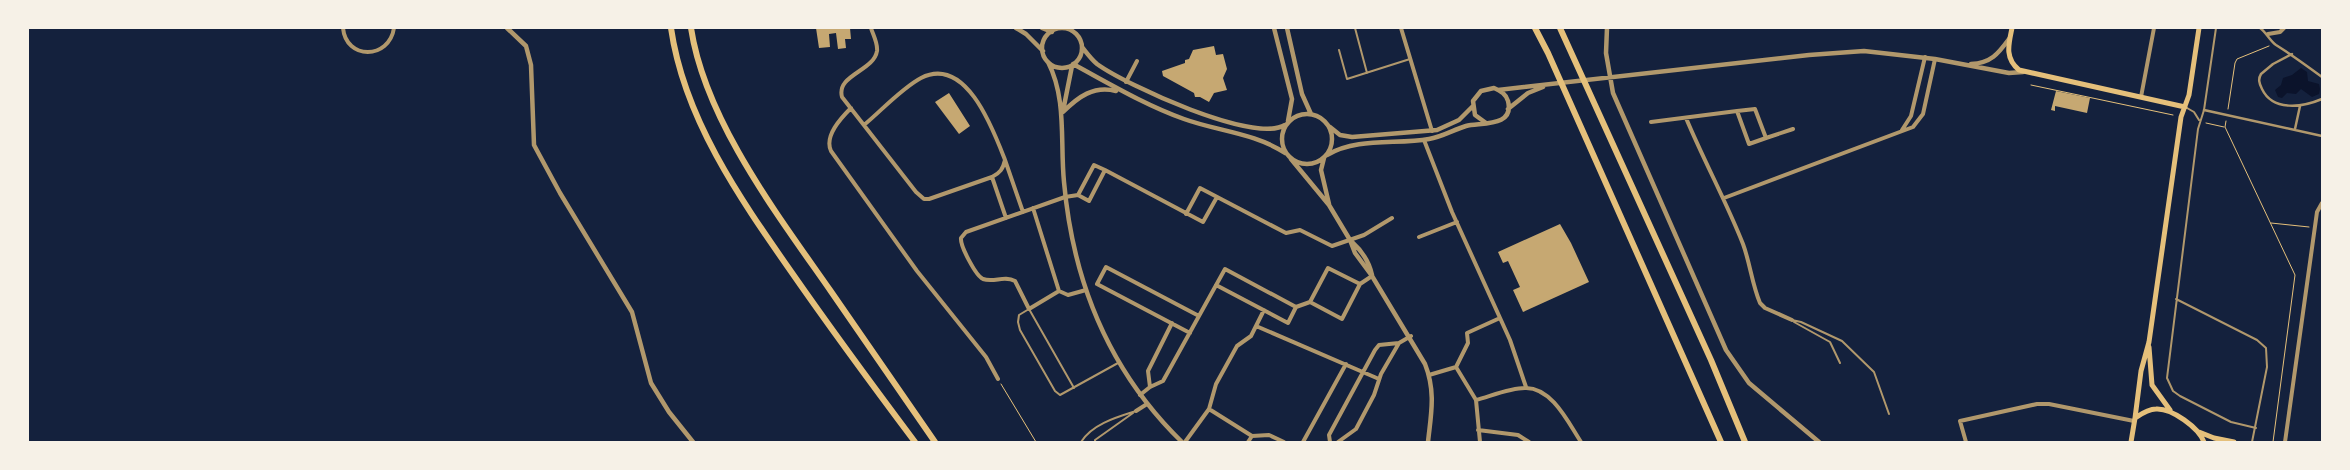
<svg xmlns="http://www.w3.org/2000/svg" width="2350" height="470" font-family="'Noto Sans',sans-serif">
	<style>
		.water { fill: #0b132b }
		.building { fill: #c6a872 }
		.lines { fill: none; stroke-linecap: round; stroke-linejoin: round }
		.path { stroke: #e5c07b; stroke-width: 1 }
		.service { stroke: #b1986c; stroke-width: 2 }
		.pedestrian { stroke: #b1986c; stroke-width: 2.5 }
		.minor { stroke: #b1986c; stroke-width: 4 }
		.tertiary { stroke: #b1986c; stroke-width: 4.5 }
		.secondary { stroke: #e5c07b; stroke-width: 5 }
		.trunk { stroke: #e5c07b; stroke-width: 6 }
	</style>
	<rect width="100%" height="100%" fill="#14213d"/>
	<path class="water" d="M2301,68L2307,72L2308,81L2319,84L2320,89L2319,94L2312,97L2301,89L2296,94L2287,93L2282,98L2278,97L2275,90L2281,85L2283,78L2292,75Z"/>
	<path class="building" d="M816,28H850L851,39H845L846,48L838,49L836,33L829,34L830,47L819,48Z
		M1214,46L1216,55L1223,54L1227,69L1223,78L1227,90L1214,93L1209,102L1200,97H1195L1194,93L1163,76L1162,71L1185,63V60L1189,59L1193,50Z
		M2056,91L2090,98L2087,113L2055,106V111L2051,110Z
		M949,93L970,126L959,134L935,102Z
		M1560,224L1571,243L1589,282L1523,312L1513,290L1520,287L1508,261L1503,263L1498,252Z"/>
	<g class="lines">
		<path class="path" d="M2031,85L2173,115
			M2228,109L2235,63L2237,59L2269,46
			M2226,121L2225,127L2295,275L2273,442
			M2206,123L2224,127
			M2271,223L2309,227
			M1001,384L1036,442"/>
		<path class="service" d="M1355,28L1367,73
			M2216,28L2204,110L2198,129L2167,378L2173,391L2180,396L2231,422L2256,428
			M1339,50L1347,79L1410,59
			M2187,108L2194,112L2199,120
			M2176,299L2257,340L2266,348L2267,367L2252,442
			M1792,320L1801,322L1842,341L1874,372L1889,414
			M1794,322L1830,342L1840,363
			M1074,388L1029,309L1019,315L1018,322L1020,330L1055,391L1060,395L1118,363
			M1081,442C1092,424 1117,417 1136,411
			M1095,442V440L1133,413"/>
		<path class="pedestrian" d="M2260,28C2266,32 2270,41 2276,45C2292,55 2307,66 2322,77
			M2292,54L2273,64L2261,74C2258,79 2259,83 2262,89C2273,112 2303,107 2322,99
			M2204,110L2322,136
			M2295,129L2300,106"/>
		<path class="minor" d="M343,28C346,60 389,60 394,28
			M1401,28L1432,131
			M2268,34L2280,32L2284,28
			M1126,82L1137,61
			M2141,97L2154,28
			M851,108C841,118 824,136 831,151L917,271L986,357L998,379
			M1686,118C1704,161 1726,201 1743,244C1750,263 1752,284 1760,303L1765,308L1792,320
			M1651,122L1737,111L1749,144L1766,138L1755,109L1737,111
			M864,125C881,111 902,88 921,78C966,55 993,129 1005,160C1003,169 1000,173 992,177L929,199H924L916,192L842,97C836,75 874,71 877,51C878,43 873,35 871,28
			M1902,130L1911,116L1925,57
			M1766,138L1793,129
			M1424,140L1452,212L1510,340L1526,387
			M1005,160L1023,212
			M1105,170L1089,201L1078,195L1094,165L1105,170L1203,222L1217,197
			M992,177L1006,218
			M1724,198L1913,127L1923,114L1935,59
			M1033,208L1059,291L1068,295L1086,290
			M1186,214L1200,188L1286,233L1300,230L1332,246L1364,235L1392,218
			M1419,237L1457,222
			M1097,284L1106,267L1199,316
			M1097,284L1190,333
			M1216,285L1288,323L1296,307L1310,302L1342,319L1360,284L1372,276
			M1059,291L1029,309L1015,281C1004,275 994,283 983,279C976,276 960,246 961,238L966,232L1065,197L1078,195
			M1310,302L1328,268L1360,284
			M1256,326L1379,379
			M1456,367L1476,400L1480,442
			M1456,367L1468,343L1467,333L1500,318
			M1429,375L1456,367
			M1150,387L1148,371L1172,323
			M1140,395L1150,387L1163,381L1225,269L1296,307
			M1476,400C1491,396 1510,388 1525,388C1552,387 1569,424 1581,442
			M1209,409L1216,384L1237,346L1251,336L1264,310
			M1136,411L1147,404
			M1478,430L1518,435L1529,442
			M1252,436L1269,435L1284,442
			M1185,442L1209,409L1252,436L1248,442
			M1303,442L1346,364
			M1330,442L1329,435L1375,350L1379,345L1399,343L1411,336
			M1338,442L1356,429L1374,395L1381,374L1399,343
			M1966,442L1960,421L2037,404H2049L2134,421
			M2285,442L2317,212L2322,203"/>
		<path class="tertiary" d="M507,28L526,46L531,65L534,145L560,193L632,312L651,383L669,412L693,442
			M1016,28L1026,34L1043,51
			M1042,28L1052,32
			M1274,28L1292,99L1288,121
			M1287,28L1302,94L1311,114
			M1607,28L1606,53L1613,93L1726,350L1749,383L1819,442
			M1042 48a20 20 0 1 1 40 0a20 20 0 1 1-40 0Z
			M1082,47C1086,52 1091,59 1097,64C1126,85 1254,144 1285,125
			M1048,62C1067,99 1060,142 1064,182C1073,283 1109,371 1182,442
			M1073,64C1110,84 1145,105 1184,119C1217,131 1255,133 1285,153
			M1971,64C1991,63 1998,54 2009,39
			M1498,90L1809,55L1864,51L1935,59L2009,73L2023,72
			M1508,109L1528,93L1543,87
			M1063,111L1072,66
			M1063,112C1078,97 1094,85 1116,91
			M1282 139a25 25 0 1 1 50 0a25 25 0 1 1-50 0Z
			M1330,127L1340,135L1352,137L1437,130L1459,120L1473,106
			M1327,155C1358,137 1396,145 1429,139C1442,137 1453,130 1466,126C1479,122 1515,128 1508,101C1506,94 1501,91 1494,88L1481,91L1473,101L1475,115L1486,123
			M1324,158L1321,170L1329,204
			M1291,159L1329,205L1350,240L1355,253L1372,276L1425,364C1436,392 1431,414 1428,442
			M1352,242C1362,251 1369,261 1372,275"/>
		<path class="secondary" d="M2012,28C2009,43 2004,58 2019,70L2185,107
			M2149,347L2152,385L2170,410
			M2135,418L2141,371L2149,342L2181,117L2189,95L2199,28
			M2199,432L2214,438L2234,442
			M2131,442L2135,418C2141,414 2148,409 2156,409C2172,408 2199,428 2204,442"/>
		<path class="trunk" d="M671,28C684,118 739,197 790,270C831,329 873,386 915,442
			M691,28C705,120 777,214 830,290C865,341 900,392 935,442
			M1535,28L1548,53L1721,442
			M1560,28L1711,360L1745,442"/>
	</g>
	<rect width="2350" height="470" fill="none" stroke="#f6f1e7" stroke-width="58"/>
</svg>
